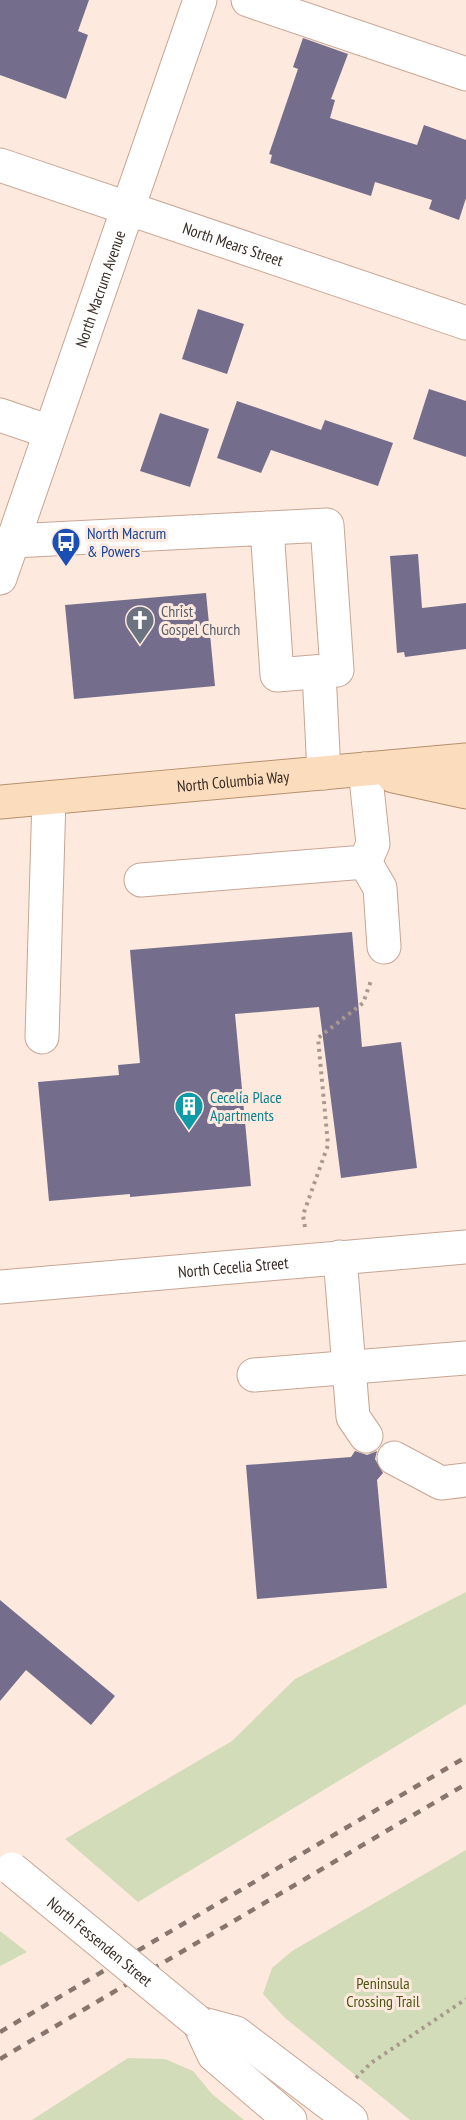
<svg xmlns="http://www.w3.org/2000/svg" width="466" height="2120" font-family="'PT Sans Narrow',sans-serif">
	<style>
		.green { fill: #d3dcb8 }
		.building { fill: #746e8c }
		.lines { fill: none; stroke-linecap: round; stroke-linejoin: round }
		.minor-casing { stroke: #c7a594; stroke-width: 35 }
		.major-casing { stroke: #b6906c; stroke-width: 35 }
		.path { stroke: #ab9990; stroke-width: 4; stroke-dasharray: 3 4.5; stroke-linecap: butt }
		.minor { stroke: #fff; stroke-width: 33 }
		.major { stroke: #fbddbe; stroke-width: 33 }
		.rail { stroke: #87766d; stroke-width: 4.5; stroke-dasharray: 8 8; stroke-linecap: butt }
		.minor-bridge-casing { stroke: #c7a594; stroke-width: 35; stroke-linecap: butt }
		.minor-bridge { stroke: #fff; stroke-width: 33 }
		.labels { text-anchor: middle; dominant-baseline: central; stroke-width: 6; stroke-linejoin: round; paint-order: stroke }
		.street-label { font-size: 16px; fill: #3a2c25; stroke: #fee9de }
		.transit-label { font-size: 16px; fill: #164399; stroke: #fee9de; text-anchor: start }
		.worship-label { font-size: 16px; fill: #5b616d; stroke: #fee9de; text-anchor: start }
		.culture-label { font-size: 16px; fill: #0d838f; stroke: #fee9de; text-anchor: start }
		.park-label { font-size: 16px; fill: #4c5812; stroke: #fee9de }
	</style>
	<rect width="100%" height="100%" fill="#fee9de"/>
	<path class="green" d="M466,1592V1704L138,1902L65,1839L232,1741L295,1679Z
		M466,1850V2120H410L284,2017L263,1994L272,1968L292,1951Z
		M0,1931L27,1952L0,1966Z
		M128,2058L165,2059L193,2071L212,2094L244,2120H32Z"/>
	<path class="building" d="M0,0H89L78,31L88,35L66,99L0,75Z
		M303,38L348,54L331,99L335,100L330,118L417,145L424,125L466,140V198L459,220L429,209L432,200L375,182L371,196L270,163L272,155L269,154L298,69L293,67Z
		M198,309L244,324L227,374L182,359Z
		M429,389L466,401V457L413,439Z
		M237,401L321,430L325,420L393,443L378,486L271,450L261,473L217,458Z
		M160,413L209,429L190,487L140,471Z
		M418,554L422,608L466,603V649L405,657L404,652L397,653L390,556Z
		M206,593L215,686L74,699L65,605Z
		M352,932L362,1047L401,1042L417,1168L341,1178L319,1007L235,1014L251,1186L130,1197V1194L49,1201L38,1082L119,1075L118,1065L140,1063L130,950Z
		M355,1451L367,1455L377,1451L375,1459L383,1473L377,1480L387,1588L257,1599L246,1465L351,1457Z
		M0,1600L115,1696L91,1725L26,1670L0,1701Z"/>
	<g class="lines">
		<g class="minor-casing">
			<g id="minor">
				<path d="M248,0L466,74"/>
				<path id="s1" d="M0,165L466,323"/>
				<path d="M0,415L50,432"/>
				<path d="M13,541C118,536 222,530 327,525L337,670L277,675L267,528"/>
				<path id="s2" d="M0,578L200,0"/>
				<path d="M319,672L324,773"/>
				<path d="M365,862L380,888L384,947"/>
				<path d="M141,880L365,862L373,844L365,769"/>
				<path d="M42,1037L49,798"/>
				<path d="M340,1257L353,1417L366,1436"/>
				<path id="s3" d="M0,1287L466,1247"/>
				<path d="M254,1375L466,1358"/>
				<path d="M394,1458L441,1483L466,1480"/>
				<path d="M199,2023L236,2033L351,2120"/>
				<path d="M199,2023L214,2055L290,2120"/>
			</g>
		</g>
		<g class="major-casing">
			<g id="major">
				<path d="M393,776L466,792"/>
				<path id="s4" d="M0,802L466,760"/>
			</g>
		</g>
		<path class="path" d="M305,1227L303,1215L328,1145L318,1038L363,1003L372,978
			M356,2078L371,2063L466,1999"/>
		<use href="#minor" class="minor"/>
		<use href="#major" class="major"/>
		<path class="rail" d="M0,2032L466,1757
			M0,2059L466,1784"/>
		<g class="minor-bridge-casing">
			<g id="minor-bridge">
				<path id="s5" d="M12,1869L199,2023"/>
			</g>
		</g>
		<use href="#minor-bridge" class="minor-bridge"/>
	</g>
	<defs>
		<g id="bus-pin" transform="scale(1.5)"><path d="M0 17L-7.5 6A9.5 9.5 0 1 1 7.5 6Z" fill="#1a4fb4" stroke="#fee9de"/><path d="M-5-6H5V4H4V6H2V4H-2V6H-4V4H-5ZM-3.5-4V0h7V-4ZM-3.5 1.2v1.5H-2V1.2ZM2 1.2v1.5H3.5V1.2Z" fill="#fff"/></g>
		<g id="church-pin" transform="scale(1.5)"><path d="M0 17L-7.5 6A9.5 9.5 0 1 1 7.5 6Z" fill="#6b7280" stroke="#fee9de"/><path d="M-1.2-6h2.4v3.5h3.3v2.4h-3.3V6h-2.4V-.1h-3.3v-2.4h3.3Z" fill="#fff"/></g>
		<g id="building-pin" transform="scale(1.5)"><path d="M0 17L-7.5 6A9.5 9.5 0 1 1 7.5 6Z" fill="#0f9aa8" stroke="#fee9de"/><path d="M-4-6H4V6H1V3H-1V6H-4ZM-2.5-4.3h1.7v1.8h-1.7ZM.8-4.3h1.7v1.8H.8ZM-2.5-1h1.7V.8h-1.7ZM.8-1h1.7V.8H.8Z" fill="#fff"/></g>
	</defs>
	<g fill-rule="evenodd">
		<use href="#bus-pin" x="66" y="542"/>
		<use href="#church-pin" x="140" y="620"/>
		<use href="#building-pin" x="189" y="1106"/>
	</g>
	<g class="labels">
		<g class="street-label">
			<text stroke="none"><textPath href="#s1" startOffset="246">North Mears Street</textPath></text>
			<text stroke="none"><textPath href="#s2" startOffset="306">North Macrum Avenue</textPath></text>
			<text stroke="none"><textPath href="#s4" startOffset="234">North Columbia Way</textPath></text>
			<text stroke="none"><textPath href="#s3" startOffset="234">North Cecelia Street</textPath></text>
			<text stroke="none"><textPath href="#s5" startOffset="114">North Fessenden Street</textPath></text>
		</g>
		<g class="transit-label">
			<text x="87" y="533">North Macrum<tspan x="87" dy="18">&amp; Powers</tspan></text>
		</g>
		<g class="worship-label">
			<text x="161" y="611">Christ<tspan x="161" dy="18">Gospel Church</tspan></text>
		</g>
		<g class="culture-label">
			<text x="210" y="1097">Cecelia Place<tspan x="210" dy="18">Apartments</tspan></text>
		</g>
		<g class="park-label">
			<text x="383" y="1983">Peninsula<tspan x="383" dy="18">Crossing Trail</tspan></text>
		</g>
	</g>
</svg>
